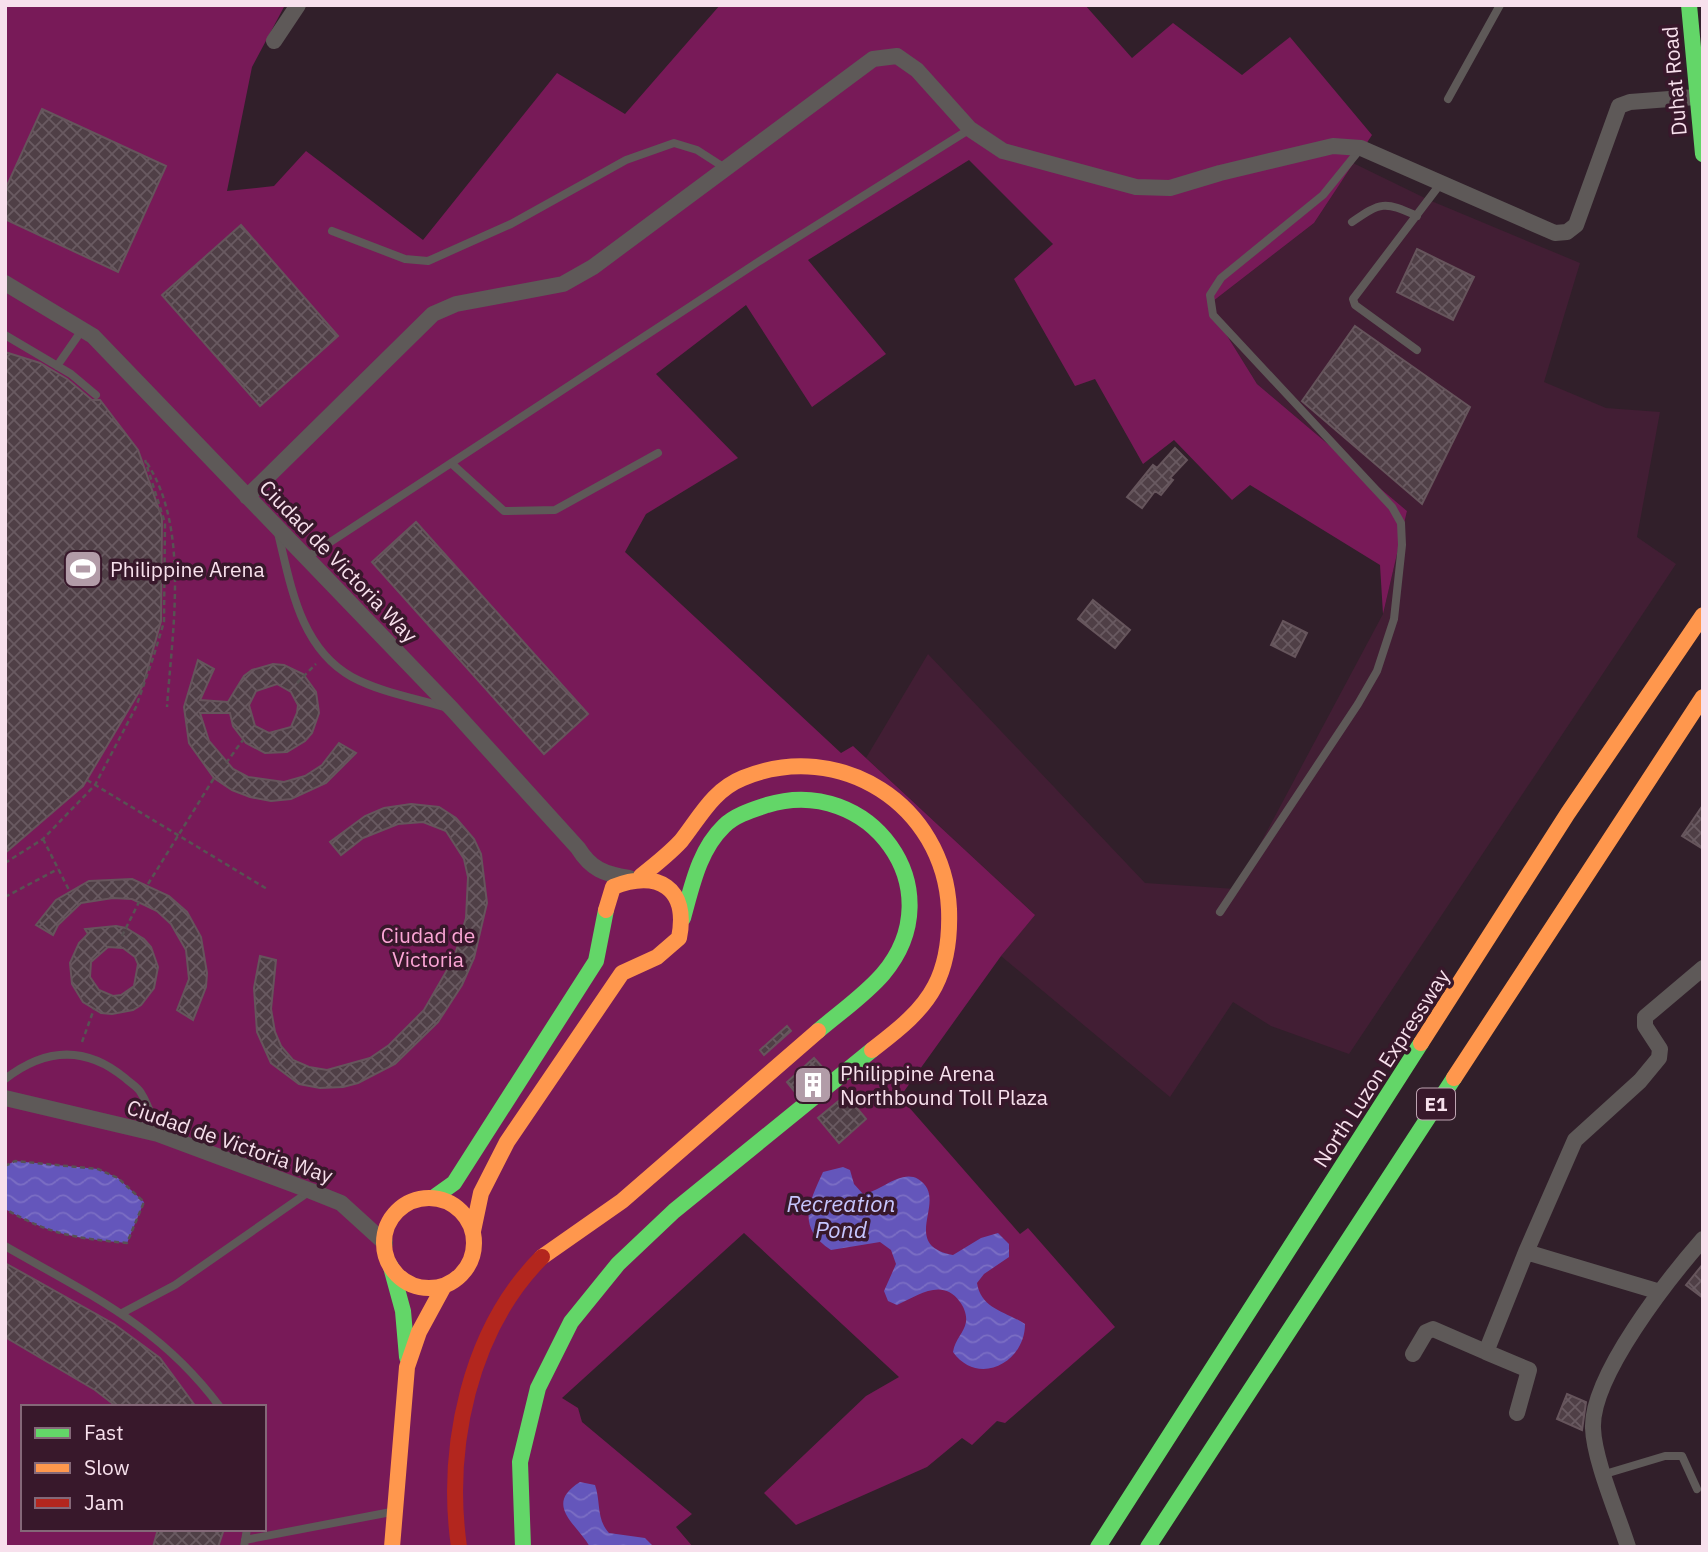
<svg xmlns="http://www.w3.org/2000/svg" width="1708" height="1552" font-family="'IBM Plex Sans',sans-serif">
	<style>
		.built { fill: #421e34 }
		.green { fill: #781a58; fill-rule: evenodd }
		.water { fill: url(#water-waves) }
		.building { fill: url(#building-cross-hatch); stroke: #66555c; stroke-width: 2; fill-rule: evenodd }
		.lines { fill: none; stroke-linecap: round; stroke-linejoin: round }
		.path { stroke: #585253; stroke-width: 2.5; stroke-dasharray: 5 3.5; stroke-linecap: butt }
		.lane { stroke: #5e5958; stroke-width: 8 }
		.street { stroke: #5e5958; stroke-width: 16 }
		.fast { stroke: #63d668; stroke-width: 16 }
		.slow { stroke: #ff974d; stroke-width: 16 }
		.jam { stroke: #b3261e; stroke-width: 16 }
		.labels { text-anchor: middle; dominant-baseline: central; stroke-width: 7; stroke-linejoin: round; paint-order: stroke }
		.shield { fill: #38182b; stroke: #bea4b2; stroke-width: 2 }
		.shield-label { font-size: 19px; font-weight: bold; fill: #f7e0ec }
		.street-label { font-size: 21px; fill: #f7e0ec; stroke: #38182b }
		.poi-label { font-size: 21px; fill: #f7e0ec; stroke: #38182b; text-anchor: start }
		.park-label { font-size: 21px; fill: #fca6d6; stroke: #38182b }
		.water-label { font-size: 23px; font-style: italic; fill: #c6c5fd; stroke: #38182b }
	</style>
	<defs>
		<pattern id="water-waves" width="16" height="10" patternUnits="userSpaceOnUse" patternTransform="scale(1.75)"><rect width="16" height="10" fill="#6456bb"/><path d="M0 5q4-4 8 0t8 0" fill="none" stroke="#7b6ec4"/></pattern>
		<pattern id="building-cross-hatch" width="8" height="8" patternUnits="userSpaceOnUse" patternTransform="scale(1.75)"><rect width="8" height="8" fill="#4f3f46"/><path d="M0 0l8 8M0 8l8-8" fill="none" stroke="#695a61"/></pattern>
	</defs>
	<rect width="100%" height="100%" fill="#311f2a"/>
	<path class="built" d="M1353,163L1429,200L1580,263L1544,382L1606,408L1660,412L1637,537L1676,564L1349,1054L1271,1026L1233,1002L1170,1097L1001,956L1034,914L866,758L928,654L1145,883L1236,889L1383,614L1407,511L1257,384L1208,305L1314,223Z"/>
	<path class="green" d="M5,5H285L252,67L227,191L274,186L306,151L423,240L557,73L625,114L720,5H1085L1132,58L1173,23L1242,75L1290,37L1372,135L1314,223L1208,305L1257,384L1407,511L1383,614L1380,565L1250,485L1232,500L1174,440L1143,464L1095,379L1075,386L1014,279L1053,244L969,160L808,260L886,354L812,407L746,305L656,374L738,458L646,514L625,552L841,753L853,746L1035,915L1001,956L900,1097L1020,1234L1028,1228L1115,1327L1005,1423L997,1421L972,1445L962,1438L927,1467L796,1525L764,1493L866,1396L899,1377L744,1233L562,1398L578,1408L582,1422L692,1514L676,1527L693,1547H5ZM23,1407H264V1529H23Z"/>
	<path class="water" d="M15,1161L98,1169L118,1178L144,1202L127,1243C75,1238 51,1235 5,1209V1166Z
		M843,1167L850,1170L854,1184L863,1194C880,1192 901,1169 918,1179C951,1199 897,1244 953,1255L981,1238L998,1233L1009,1244V1257L984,1274L977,1283C981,1309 1005,1311 1025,1324C1025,1363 978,1387 953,1352C955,1339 964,1333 966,1322C967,1315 964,1307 960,1302C942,1277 918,1296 897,1305L888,1301L884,1291L896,1264L891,1250L880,1242L831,1250C796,1227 809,1203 823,1172Z
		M580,1482L595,1485C601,1502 596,1519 609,1533L645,1538L654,1547H590C577,1524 543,1505 580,1482Z"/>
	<path class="building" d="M42,109L166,166L118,272L5,219V190Z
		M241,225L338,336L260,406L162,295Z
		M1417,249L1474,277L1453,320L1397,292Z
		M1355,326L1470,407L1422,504L1302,401Z
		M5,352L40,363L67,379L92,400H100L138,450L162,518L161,621L143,685L83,786L5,853Z
		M1175,448L1187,460L1170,478L1173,480L1161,495L1155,491L1142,508L1127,497L1153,465L1157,468Z
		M416,522L588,714L544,754L372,562Z
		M1093,600L1130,630L1115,648L1078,619Z
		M1283,621L1307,633L1295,657L1271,645Z
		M198,660L214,669L200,700L228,702L244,676L252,670L273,664L284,665L303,674L316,692L319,713L312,733L305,741L287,752L265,753L246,743L233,726L230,713H200L209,741L233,769L248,777L284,782L305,776L322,765L339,743L356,753L326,783L291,799L271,801L250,797L232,790L214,778L189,743L184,707ZM277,684L291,692L298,705L297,713L291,727L269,733L255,726L249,705L256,691Z
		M411,804L439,807L456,818L474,839L481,854L487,903L474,958L462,985L438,1022L395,1064L358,1083L343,1087L320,1088L299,1084L271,1063L257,1032L254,988L260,956L276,960L271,1009L275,1032L281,1046L293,1060L309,1067L327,1070L370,1058L389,1045L424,1010L454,958L466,918L468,877L464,859L446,831L423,822L398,824L363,838L341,855L330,842L365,816L384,808Z
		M1703,805V849L1682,836Z
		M132,879L169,896L187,912L201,937L207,973L206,987L193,1020L177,1010L189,979L186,950L171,924L157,911L132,899L113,898L81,903L58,925L53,935L36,925L56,900L89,881Z
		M116,926L126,928L144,939L151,947L158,967L154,988L141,1005L133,1010L112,1014L101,1013L83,1002L72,984L70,963L79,943L88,934L85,929ZM108,947L123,948L135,957L138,964L134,986L121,995L113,996L99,990L90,977L91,962Z
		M787,1026L791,1031L764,1055L760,1050Z
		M814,1058L823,1068L795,1092L787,1082Z
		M846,1095L866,1119L839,1143L818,1118Z
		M5,1263L114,1324L160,1358L196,1407H117L95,1390L5,1337Z
		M1703,1264V1298L1686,1285Z
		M1567,1394L1586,1402L1582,1430L1557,1419Z
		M158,1529H224L218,1547H153Z"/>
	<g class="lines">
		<path class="path" d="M147,463C190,529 172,632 167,707
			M297,683L316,664
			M226,763L243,740
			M87,780L267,889
			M43,839L70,892
			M5,863L43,839L95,785L136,707L153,658L164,622L165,523L145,460
			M148,884L214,778
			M5,897L58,869
			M122,936L139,902
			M82,1042L94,1009
			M5,1166L15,1161L98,1169L118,1178L144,1202L127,1243C75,1238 51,1235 5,1209"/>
		<path class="lane" d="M1448,99L1500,5
			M1352,222C1381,202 1384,201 1417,216
			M332,231L405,259L428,261L511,224L626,160L674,143L697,150L725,168
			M5,335L71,374L96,395
			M1417,350L1355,305L1353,299L1441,183
			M57,366L82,330
			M451,463L504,511L555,510L658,453
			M278,533C291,586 300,648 352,677C380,692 414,698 444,707
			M306,558L758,262L970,129
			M1220,912L1358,704L1377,671L1394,619L1402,545L1401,523L1392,507L1213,315L1210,295L1221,278L1323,195L1361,148
			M5,1079C45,1048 85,1045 125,1078C130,1083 138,1087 141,1093C149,1105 153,1121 158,1134
			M5,1246C90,1295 160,1326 220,1407
			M122,1313L175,1285L310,1191
			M1605,1474L1665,1456H1682L1697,1489
			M245,1540L391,1512
			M244,1547L247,1529"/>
		<path class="street" d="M274,41L298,5
			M5,283L93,336L452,709L578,848C591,869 604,874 629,878
			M247,497L433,314L456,304L563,284L593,267L873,59L897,56L917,70L970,129L1003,151L1136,187L1170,188L1220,173L1333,146L1361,148L1555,233L1567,232L1576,225L1619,106L1630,102L1696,97
			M5,1098L158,1134L311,1191L341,1203L385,1243
			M1660,1292L1526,1252L1575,1140L1640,1081L1659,1058L1660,1049L1645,1026V1017L1703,968
			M1413,1354L1426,1332L1433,1329L1486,1352
			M1517,1413L1529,1370L1486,1352L1526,1252
			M1628,1547C1618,1515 1594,1460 1593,1428C1591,1376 1669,1278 1703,1239"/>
		<path class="fast" d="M1689,5L1703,154
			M683,918C692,886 699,850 724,826C735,815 752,810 767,805C869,774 955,889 883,974C865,995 839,1013 818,1031
			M433,1198L454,1183L596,961L606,910
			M391,1267L403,1311L407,1357
			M523,1547L520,1462L538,1388L571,1322L618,1264L674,1211L872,1050
			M1098,1547L1421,1043
			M1148,1547L1454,1078"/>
		<path class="slow" d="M641,876C655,865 669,854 681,841C700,817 713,790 743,778C840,738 944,805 949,909C950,935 947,963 935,986C921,1013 895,1032 872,1050
			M1421,1043L1568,813L1703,615
			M1454,1078L1703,697
			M384 1243a45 45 0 1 1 90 0a45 45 0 1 1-90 0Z
			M473,1231L481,1193L507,1142L622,973L657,957L679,938C689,888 658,869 613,887L606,910
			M542,1257L622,1201L818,1031
			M392,1547L407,1367L419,1332L444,1286"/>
		<path class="jam" d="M459,1547C445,1448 469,1330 542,1257"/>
	</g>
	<defs>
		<g id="stadium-square" transform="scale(2.0125)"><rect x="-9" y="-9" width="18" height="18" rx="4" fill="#b29ca8" stroke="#38182b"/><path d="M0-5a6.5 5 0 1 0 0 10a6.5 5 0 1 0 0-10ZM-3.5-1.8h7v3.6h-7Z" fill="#fff"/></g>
		<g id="building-square" transform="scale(2.0125)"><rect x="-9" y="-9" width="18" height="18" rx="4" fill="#b29ca8" stroke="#38182b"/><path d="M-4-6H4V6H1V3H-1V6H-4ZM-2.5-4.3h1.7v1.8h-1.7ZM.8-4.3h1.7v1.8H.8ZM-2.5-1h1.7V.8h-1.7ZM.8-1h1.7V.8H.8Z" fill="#fff"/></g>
	</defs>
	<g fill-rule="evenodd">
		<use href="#stadium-square" x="83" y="569"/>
		<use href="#building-square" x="813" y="1085"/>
	</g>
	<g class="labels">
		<rect class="shield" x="1417" y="1088.5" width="38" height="31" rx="5"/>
		<g class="shield-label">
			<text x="1436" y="1104">E1</text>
		</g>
		<g class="street-label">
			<text transform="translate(1674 81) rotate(-95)">Duhat Road</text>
			<text transform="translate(339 561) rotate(46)">Ciudad de Victoria Way</text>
			<text transform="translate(1381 1068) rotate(-57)">North Luzon Expressway</text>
			<text transform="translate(230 1141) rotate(19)">Ciudad de Victoria Way</text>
		</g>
		<g class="poi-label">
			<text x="110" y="569">Philippine Arena</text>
			<text x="840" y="1073">Philippine Arena<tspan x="840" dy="24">Northbound Toll Plaza</tspan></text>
		</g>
		<g class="park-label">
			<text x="428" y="935">Ciudad de<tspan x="428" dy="24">Victoria</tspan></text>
		</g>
		<g class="water-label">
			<text x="841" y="1203">Recreation<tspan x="841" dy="26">Pond</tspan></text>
		</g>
	</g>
	<rect width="1708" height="1552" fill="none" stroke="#f7e0ec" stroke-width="14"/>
	<rect x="21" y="1405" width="245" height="126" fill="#38182b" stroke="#846878" stroke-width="2"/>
	<rect x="35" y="1428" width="35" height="10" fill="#63d668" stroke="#846878" stroke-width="2"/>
	<text x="84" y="1440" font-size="21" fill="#f7e0ec">Fast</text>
	<rect x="35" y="1463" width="35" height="10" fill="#ff974d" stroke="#846878" stroke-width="2"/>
	<text x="84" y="1475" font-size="21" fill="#f7e0ec">Slow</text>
	<rect x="35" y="1498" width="35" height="10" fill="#b3261e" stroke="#846878" stroke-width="2"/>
	<text x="84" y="1510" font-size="21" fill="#f7e0ec">Jam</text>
</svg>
